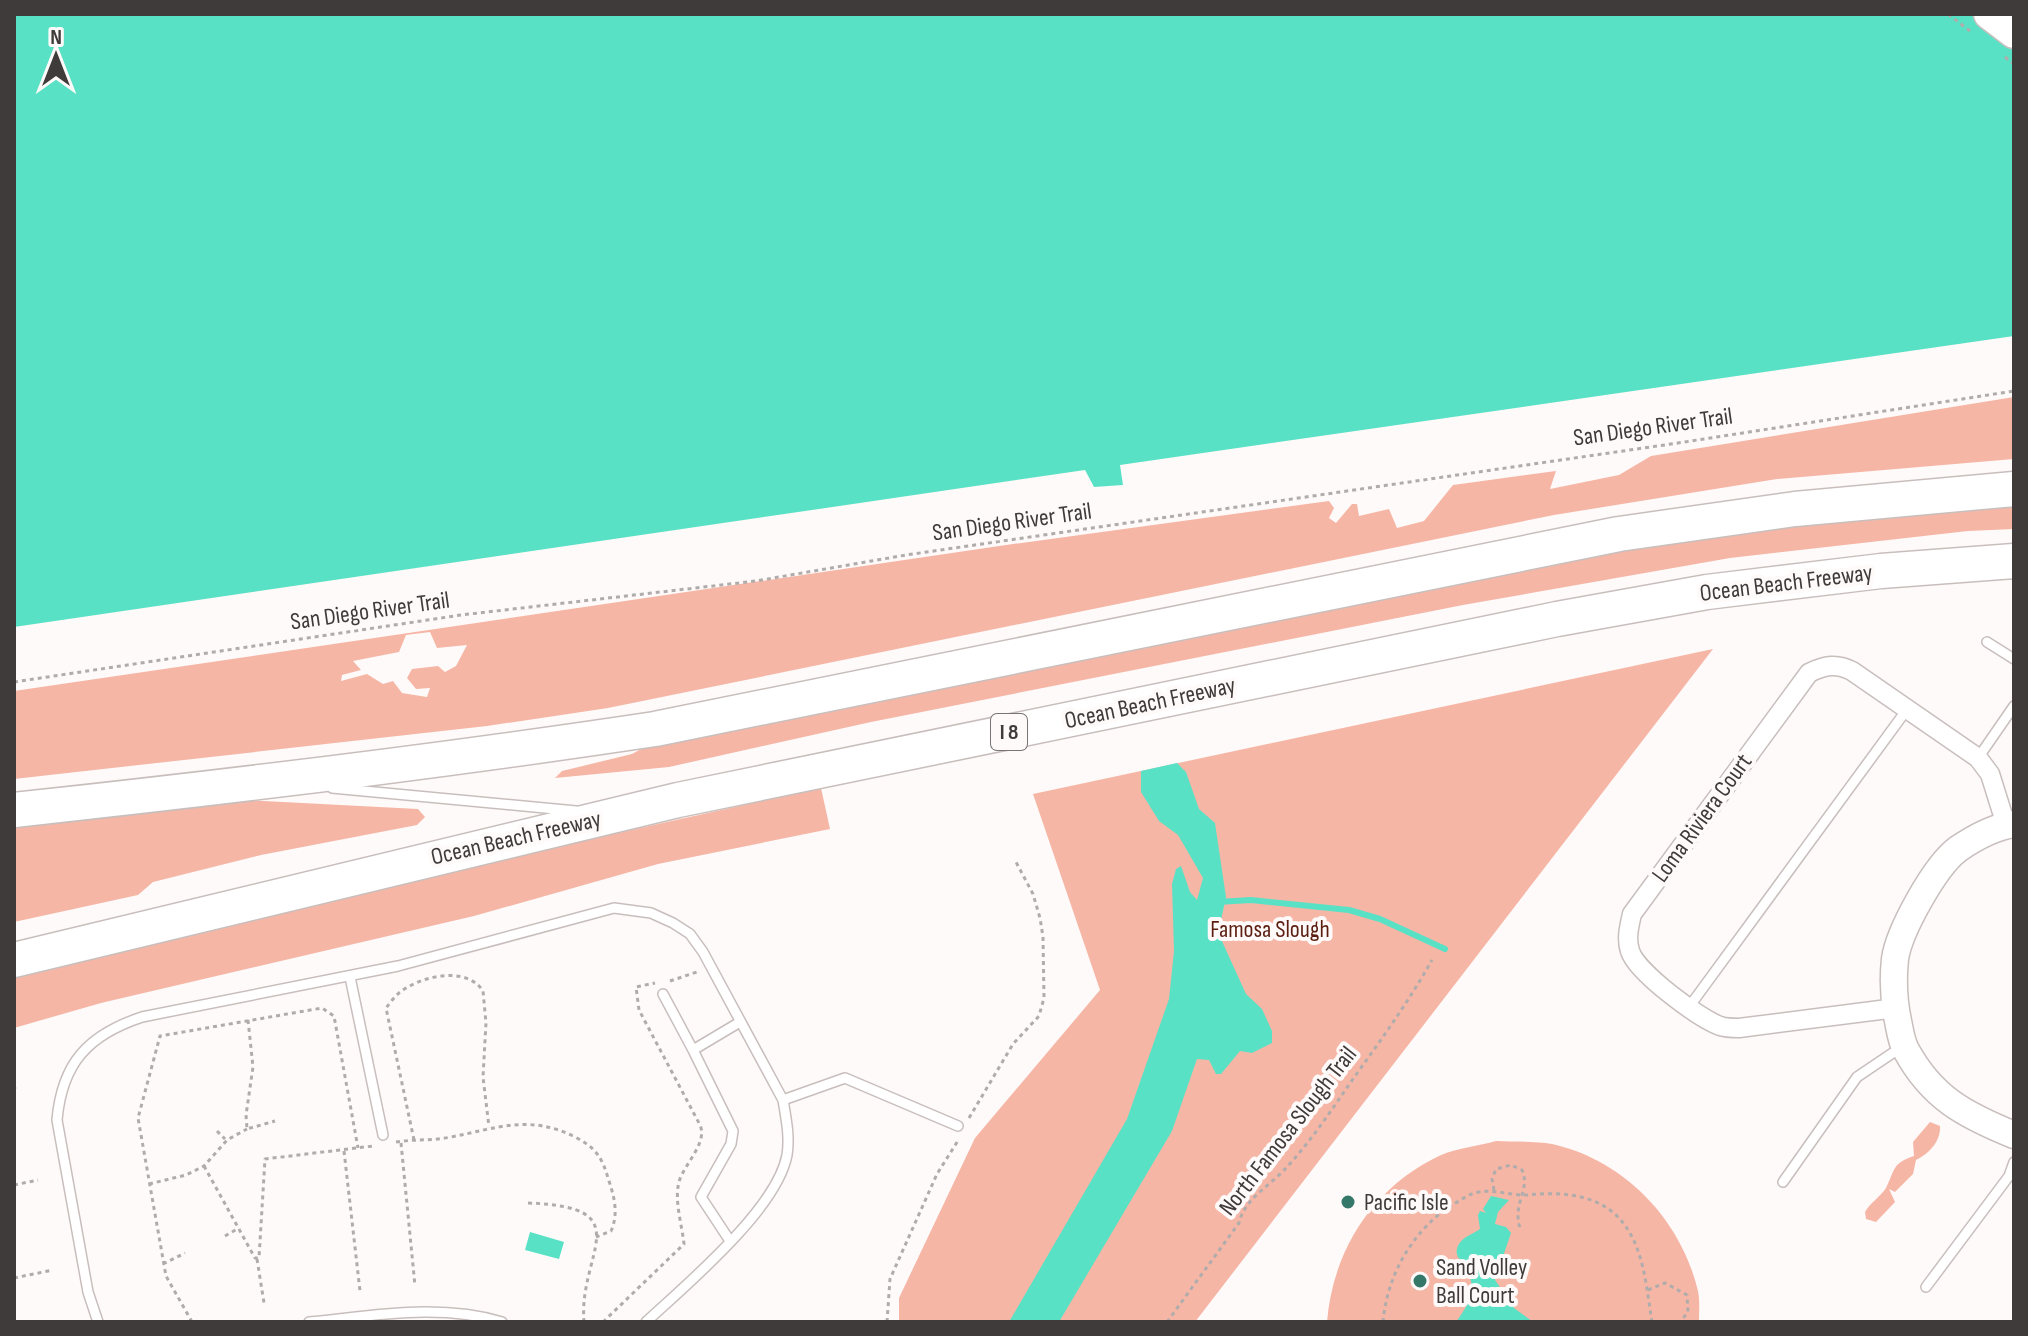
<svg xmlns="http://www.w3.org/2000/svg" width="2028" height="1336" font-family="'Sofia Sans Condensed',sans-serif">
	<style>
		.green { fill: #f6b6a6; fill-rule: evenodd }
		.water { fill: #59e1c5 }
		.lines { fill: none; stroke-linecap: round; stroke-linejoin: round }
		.stream { stroke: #59e1c5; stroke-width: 6 }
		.lane-casing { stroke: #c8bfbd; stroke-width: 12 }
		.street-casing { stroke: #c8bfbd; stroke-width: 21 }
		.secondary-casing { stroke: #c8bfbd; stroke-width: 29 }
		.primary-casing { stroke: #c8bfbd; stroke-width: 33 }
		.highway-casing { stroke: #c8bfbd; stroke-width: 37 }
		.path { stroke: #b0acab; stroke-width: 3; stroke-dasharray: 4 4; stroke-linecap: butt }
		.lane { stroke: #fff; stroke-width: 9 }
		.street { stroke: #fff; stroke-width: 18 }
		.secondary { stroke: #fff; stroke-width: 26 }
		.primary { stroke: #fff; stroke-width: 30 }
		.highway { stroke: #fff; stroke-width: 34 }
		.poi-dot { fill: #357768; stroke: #fefaf9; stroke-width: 3 }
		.labels { text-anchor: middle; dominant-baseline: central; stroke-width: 8; stroke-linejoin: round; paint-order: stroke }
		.shield { fill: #fefaf9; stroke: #787473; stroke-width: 2 }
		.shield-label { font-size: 22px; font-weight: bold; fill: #3f3b3a }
		.street-label { font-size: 24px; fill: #3f3b3a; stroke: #fefaf9 }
		.park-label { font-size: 24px; fill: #5b1e10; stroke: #fefaf9 }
		.poi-label { font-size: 24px; fill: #3f3b3a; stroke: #fefaf9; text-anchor: start }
	</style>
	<rect width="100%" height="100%" fill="#fefaf9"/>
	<path class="green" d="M2014,397V459L1777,479L1554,515L608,708L487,726L14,779V691L1006,545L1329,501L1334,508L1329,518L1336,523L1352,504H1357L1359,516L1389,509L1397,528L1424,521L1453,485L1556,471L1550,489L1619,475L1651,456ZM430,632L437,648L467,645L456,666L445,672L438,666L412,669L407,678L416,689L430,688L427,697L402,693L393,681L383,684L367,674L341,681L342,675L361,670L353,661L399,652L406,635Z
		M2014,505V529L1968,531L1730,558L1463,605L871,722L669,767L555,778L562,771L632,754L654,742L1701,534Z
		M1713,649L1195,1322H899V1298L975,1138L1100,990L1033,794Z
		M821,788L830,829L658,864L474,916L101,1003L14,1028V975L446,871Z
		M244,800L418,809L425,817L417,825L261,855L153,882L138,895L14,922V822Z
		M1930,1122L1940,1126C1941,1141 1929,1154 1916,1160L1913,1174L1895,1192L1889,1189L1895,1202L1876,1222L1866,1219L1865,1212C1870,1203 1881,1196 1886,1188C1895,1170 1892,1163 1914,1156L1913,1142Z
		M1496,1141C1514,1142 1535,1141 1552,1144C1624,1160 1681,1219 1698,1291C1700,1301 1699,1312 1699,1322H1327C1333,1249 1374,1186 1441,1155C1458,1148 1479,1146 1496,1141Z"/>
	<path class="water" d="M14,14H2014V336L1120,465L1123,485L1094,487L1085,470L14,627Z
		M1177,763L1186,772L1199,809L1215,823L1226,897L1221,920V939L1246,994L1262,1009L1272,1031V1043L1252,1053L1240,1051L1221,1074H1216L1209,1060L1197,1059L1172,1131L1059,1322H1009L1127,1119L1169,999L1174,951L1172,884L1176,869L1181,866L1190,892L1197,900L1203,878L1178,835L1159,821L1141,792V771Z
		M1491,1196L1509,1200L1498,1212L1495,1224L1506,1227L1511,1233L1495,1280L1514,1308L1533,1322H1456C1470,1303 1479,1288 1464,1265C1461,1260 1455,1256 1457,1249C1460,1237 1472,1235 1480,1229L1478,1215L1480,1211L1486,1213L1483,1209Z
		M530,1232L564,1242L559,1259L525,1250Z"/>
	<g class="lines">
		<path class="stream" d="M1217,902L1251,900L1349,910L1380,919L1445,949"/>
		<g class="lane-casing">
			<path id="lane" d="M1987,642L2014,659
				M1978,758L2014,706
				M332,788L576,811
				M350,977L383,1135
				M663,994L693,1050
				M1689,1007L1908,708
				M783,1100L845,1078L958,1126
				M1783,1182L1857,1077L1900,1048
				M730,1241L701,1197L731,1144L733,1131L693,1050L740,1022
				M1926,1287L2009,1176L2014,1162
				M98,1322L88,1292L57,1120C62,1063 88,1035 142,1017L398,966L614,908L651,913L673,923L690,934L703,952L783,1100C786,1118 790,1137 787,1155C777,1209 687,1284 646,1322
				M309,1322C373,1316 439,1303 502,1322"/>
		</g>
		<g class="street-casing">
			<path id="street" d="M1896,1008L1739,1028C1732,1028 1726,1028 1720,1026C1699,1018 1637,973 1630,951C1626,939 1629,927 1632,914L1809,673C1825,665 1837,663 1852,671L1978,758L1990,774L2006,825"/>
		</g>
		<g class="secondary-casing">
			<path id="secondary" d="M2014,824C1995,827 1974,838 1958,849C1935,866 1899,931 1895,959C1893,978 1894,1002 1898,1021C1900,1030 1901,1041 1906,1050C1932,1098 1965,1115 2014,1135"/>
		</g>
		<g class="primary-casing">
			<path id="primary" d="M1989,14L2014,33"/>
		</g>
		<g class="highway-casing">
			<path id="highway" d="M14,810C228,787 442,761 655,729L1619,534L1795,509L2014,489
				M14,960L678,800L1557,619L1707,592L1881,571L2014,561"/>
		</g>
		<path class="path" d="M1948,14L1970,31
			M2005,57L2014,64
			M14,682L461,615L756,581L906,555L1678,443L2014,391
			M670,981L697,972
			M248,1020L253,1067L246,1115L247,1129L275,1121
			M14,1088L16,1087
			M969,1118L1013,1044L1039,1016L1044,998L1043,937L1040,918L1033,894L1016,862
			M217,1131L225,1139
			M414,1140L386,1008C390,1003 394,997 399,993C420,976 466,965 483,991L486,1023L483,1077L489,1127
			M396,1142C414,1139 432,1141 451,1137C498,1128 529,1114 575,1137C595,1147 602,1157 608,1178C614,1196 619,1213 611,1231L596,1237
			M401,1143L415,1286
			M344,1151L360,1291
			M204,1166L255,1258H259L265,1159L373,1146
			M149,1184L186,1175L204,1166L227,1140L247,1129
			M14,1185L38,1180
			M1494,1190L1492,1179L1496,1169L1511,1165L1522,1170C1531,1190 1512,1203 1520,1228
			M528,1203C642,1207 578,1253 584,1322
			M225,1236L239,1228
			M257,1259L264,1303
			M163,1264L185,1253
			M14,1278L53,1270
			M1648,1290L1665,1283L1687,1295L1688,1312L1680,1322
			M192,1322L166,1276L138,1118L160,1036L322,1008L334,1016L358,1148
			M603,1322L684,1244C682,1225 674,1200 679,1182C684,1164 708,1143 700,1125L639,1010L636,987L655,983
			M887,1322L890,1279L937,1174L959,1139
			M1167,1322L1239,1223C1244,1199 1270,1186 1286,1168C1312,1140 1332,1109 1353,1079C1381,1040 1409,1001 1432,960
			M1383,1322C1387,1275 1413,1230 1452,1205C1461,1200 1470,1193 1479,1192C1496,1189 1511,1196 1528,1195C1557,1192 1591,1193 1615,1214C1644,1241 1646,1286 1652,1322"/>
		<use href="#lane" class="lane"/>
		<use href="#street" class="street"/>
		<use href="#secondary" class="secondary"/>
		<use href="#primary" class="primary"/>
		<use href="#highway" class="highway"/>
	</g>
	<g class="poi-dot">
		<circle cx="1348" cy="1202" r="8"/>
		<circle cx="1420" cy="1281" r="8"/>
	</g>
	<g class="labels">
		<rect class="shield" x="991" y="714" width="36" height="36" rx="6"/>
		<g class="shield-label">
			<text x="1009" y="732">I 8</text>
		</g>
		<g class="street-label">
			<text transform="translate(1653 427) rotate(-8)">San Diego River Trail</text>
			<text transform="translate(1012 522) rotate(-8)">San Diego River Trail</text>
			<text transform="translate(1786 583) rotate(-7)">Ocean Beach Freeway</text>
			<text transform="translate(370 611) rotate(-8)">San Diego River Trail</text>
			<text transform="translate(1150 703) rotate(-12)">Ocean Beach Freeway</text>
			<text transform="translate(1702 818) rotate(-54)">Loma Riviera Court</text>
			<text transform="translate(516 838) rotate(-13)">Ocean Beach Freeway</text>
			<text transform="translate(1288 1131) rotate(-52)">North Famosa Slough Trail</text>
		</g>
		<g class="park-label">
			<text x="1270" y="929">Famosa Slough</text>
		</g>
		<g class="poi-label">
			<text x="1364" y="1202">Pacific Isle</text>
			<text x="1436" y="1267">Sand Volley<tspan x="1436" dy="28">Ball Court</tspan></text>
		</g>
	</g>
	<rect width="2028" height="1336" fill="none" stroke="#3f3b3a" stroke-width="32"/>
	<g transform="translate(56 56)" stroke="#fefaf9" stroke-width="6" paint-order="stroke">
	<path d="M0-6L14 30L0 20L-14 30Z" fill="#3f3b3a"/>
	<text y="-12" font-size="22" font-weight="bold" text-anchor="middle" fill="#3f3b3a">N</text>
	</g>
</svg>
